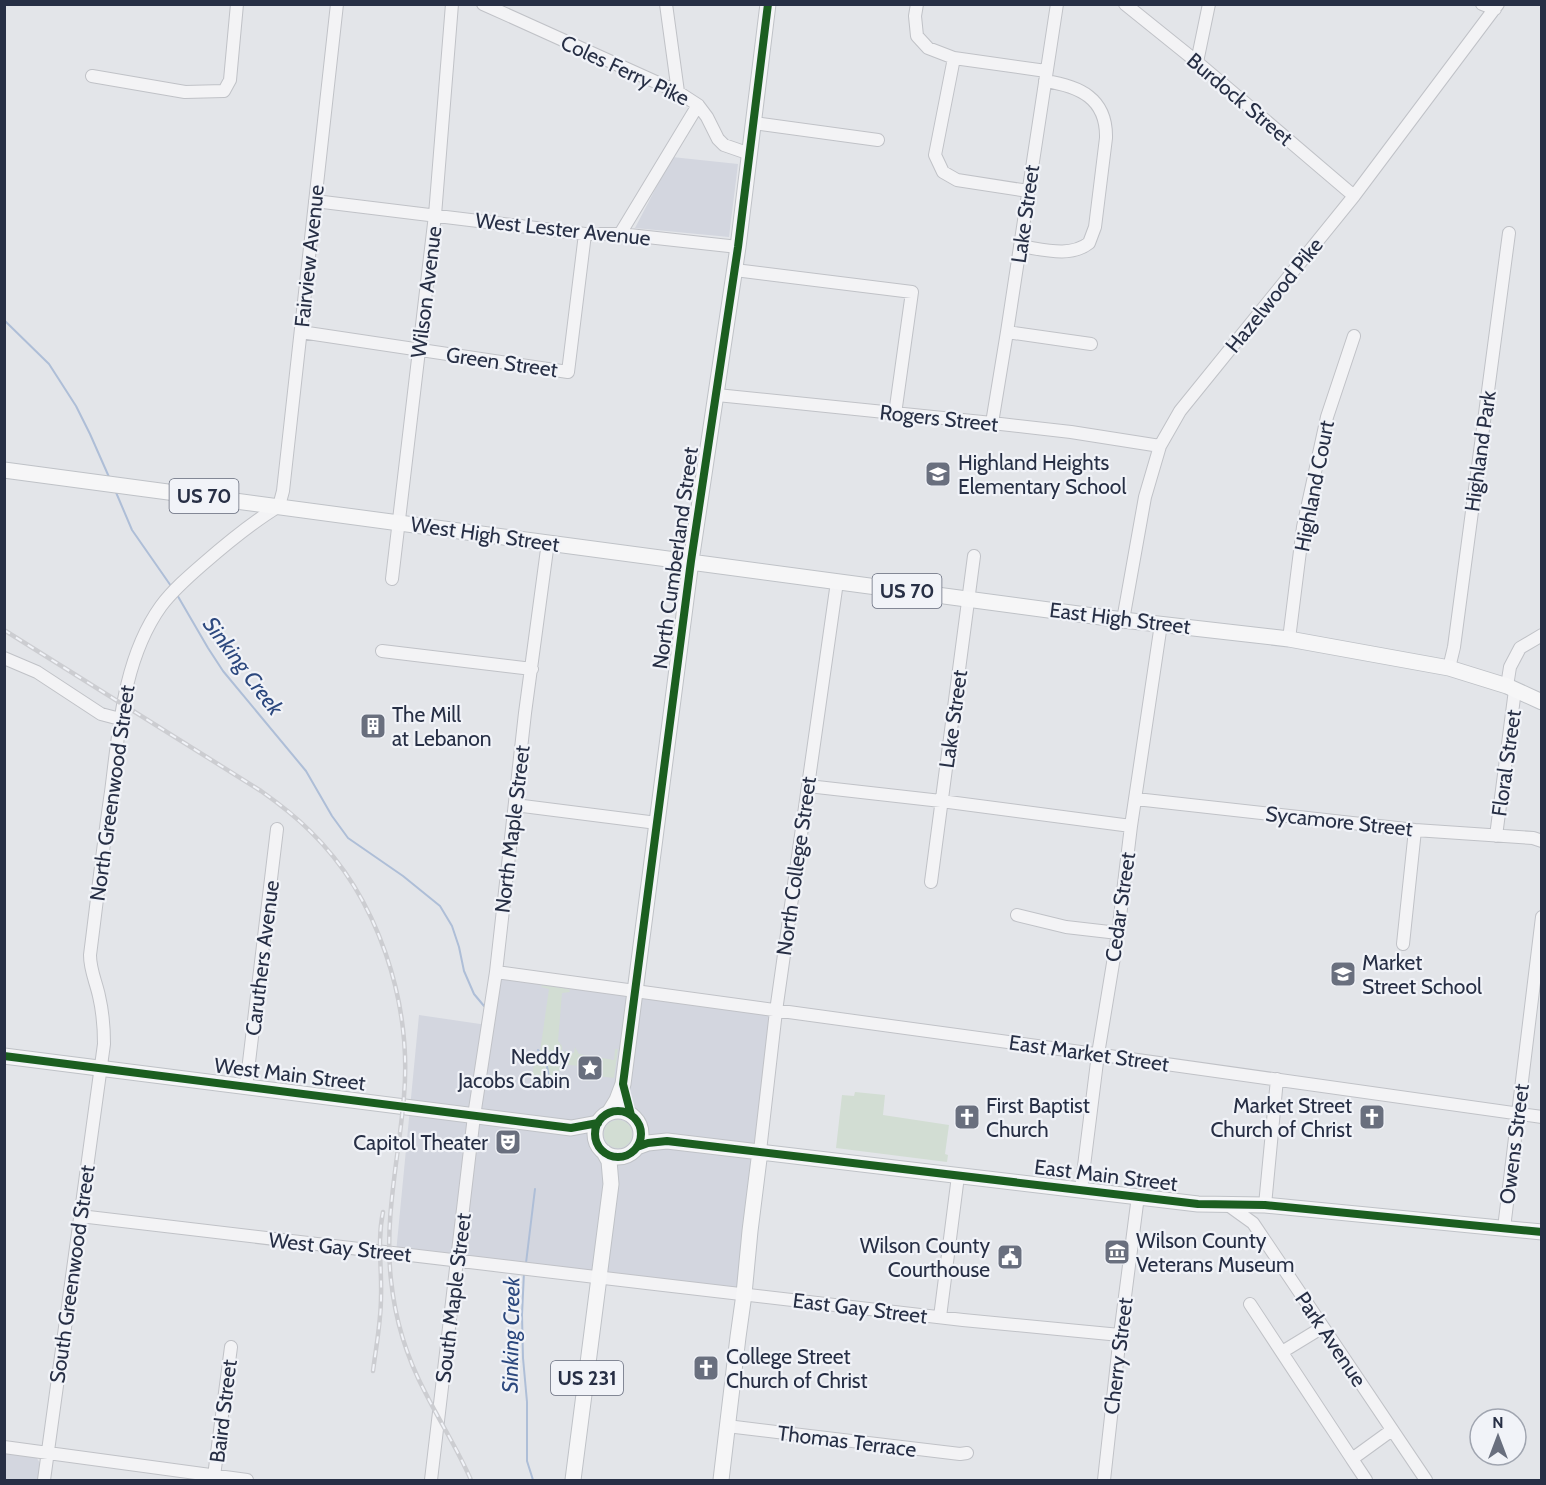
<svg xmlns="http://www.w3.org/2000/svg" width="1546" height="1485" font-family="Cabin,sans-serif">
	<style>
		.built { fill: #d3d6df }
		.green { fill: #d2ddd3 }
		.lines { fill: none; stroke-linecap: round; stroke-linejoin: round }
		.stream { stroke: #aebed7; stroke-width: 2 }
		.minor-casing { stroke: #c0c2c7; stroke-width: 14 }
		.major-casing { stroke: #bfc2c7; stroke-width: 17 }
		.minor { stroke: #f3f3f5; stroke-width: 12 }
		.major { stroke: #f6f6f7; stroke-width: 15 }
		.rail-casing { stroke: #cccdd1; stroke-width: 4.5 }
		.rail { stroke: #f1f3f8; stroke-width: 2; stroke-dasharray: 7; stroke-linecap: butt }
		.cycleway-casing { stroke: #f1f3f8; stroke-width: 11 }
		.cycleway { stroke: #1b5e20; stroke-width: 8 }
		.labels { text-anchor: middle; dominant-baseline: central; stroke-width: 4.5; stroke-linejoin: round; paint-order: stroke }
		.shield { fill: #f1f3f8; stroke: #646a7b; stroke-width: 1.5 }
		.shield-label { font-size: 20px; font-weight: bold; fill: #272f45 }
		.street-label { font-size: 21px; fill: #272f45; stroke: #f1f3f8 }
		.poi-label { font-size: 21px; fill: #272f45; stroke: #f1f3f8; text-anchor: start }
		.water-label { font-size: 22px; font-style: italic; fill: #2c487e; stroke: #f1f3f8 }
	</style>
	<rect width="100%" height="100%" fill="#e3e5e9"/>
	<path class="built" d="M672,157L738,164L729,237L635,228Z
		M496,972L776,1011L744,1294L396,1253L419,1015L487,1025Z
		M5,1452L36,1457L40,1463L38,1480H5Z"/>
	<path class="green" d="M542,985L569,989L570,992L562,993L558,1041L562,1046V1051L574,1053L575,1047L579,1054L614,1060L615,1049H618L614,1078L579,1074V1066L560,1064L559,1074H553L551,1087L531,1084L535,1056L539,1059L549,989L541,987Z
		M855,1092L885,1095L883,1115L949,1125L945,1154L948,1155L947,1162L836,1148L842,1095L854,1096Z
		M604 1134a14 14 0 1 1 28 0a14 14 0 1 1-28 0Z"/>
	<g class="lines">
		<path class="stream" d="M4,320L49,364L76,406L90,434L109,477
			M115,490L132,530L171,586
			M176,593L208,648L223,671L306,771L332,816L348,838L403,876L440,906L452,926L459,947L464,971L474,994L484,1006
			M538,1050C547,1059 549,1072 549,1084
			M526,1263L535,1189
			M524,1272L522,1315L523,1358L527,1402V1461L533,1480"/>
		<g class="minor-casing">
			<path id="minor" d="M483,4L678,92L698,105L707,117L718,139L724,145L750,154
				M666,4L678,92
				M917,4L915,16L917,36L928,48L954,58L1046,71
				M1125,4L1197,62L1354,196
				M1482,4L1495,9
				M954,58L935,155L943,172L957,180L1028,191
				M1197,62L1209,4
				M92,76L185,92L224,91L230,80L237,4
				M754,123L878,140
				M315,201L585,234H620L738,247
				M620,234L698,105
				M1020,246C1042,249 1070,258 1089,243L1095,227L1106,138C1107,98 1079,86 1045,81
				M735,270L912,292L895,414
				M301,332L568,372L585,234
				M1007,332L1091,344
				M717,395L992,423L1071,432L1160,446
				M992,423L1007,332L1057,4
				M392,579L435,215L452,4
				M1123,620L1145,497L1160,446L1180,411L1354,196L1498,4
				M1289,639L1303,527L1327,417L1354,336
				M382,651L532,669
				M4,658L37,672L101,714L120,719
				M1449,668L1454,647L1509,233
				M1507,686L1510,667L1520,648L1542,635
				M808,786L941,801L1131,826
				M1136,799L1415,830L1533,838L1542,841
				M515,805L657,823
				M1496,836L1515,690
				M931,882L974,556
				M1017,915L1066,927L1118,933
				M1403,944L1415,830
				M496,972L1088,1053L1542,1117
				M246,1087L277,829
				M760,1151L776,1011L837,582
				M1081,1190L1098,1054L1118,933L1131,826L1161,624
				M1228,1205L1253,1223L1426,1480
				M1265,1205L1277,1079
				M80,1216L655,1284L963,1320L1120,1335
				M1504,1228L1542,917
				M1250,1304L1352,1459L1392,1430
				M940,1317L958,1176
				M1282,1352L1323,1327
				M727,1426L960,1454L967,1453
				M4,1447L247,1480
				M1352,1459L1366,1480
				M214,1476L231,1347
				M44,1480L104,1044C104,1026 103,1013 99,996C96,982 90,970 90,955C97,901 103,846 111,792C119,730 123,659 161,606C173,590 188,577 203,564C227,543 251,523 279,506L283,491L337,4
				M431,1480L474,1116L496,972L525,713L548,542
				M1104,1480L1120,1335L1138,1196"/>
		</g>
		<g class="major-casing">
			<path id="major" d="M4,470L1123,620L1289,639L1449,668L1507,686L1542,702
				M4,1056L571,1128L598,1123
				M595 1134a23 23 0 1 1 46 0a23 23 0 1 1-46 0Z
				M609,1113L617,1100L623,1084L691,561L738,247L768,4
				M637,1147L648,1143L667,1141L1198,1204L1265,1205L1542,1232
				M573,1480L611,1184L609,1161L604,1152
				M721,1480L738,1337L744,1294L750,1231L760,1151"/>
		</g>
		<use href="#minor" class="minor"/>
		<use href="#major" class="major"/>
		<g class="rail-casing">
			<path id="rail" d="M4,630L261,791C278,803 295,816 310,831C378,897 412,1002 404,1096C399,1157 384,1218 391,1280C395,1319 407,1358 425,1392C440,1422 458,1450 471,1480
				M373,1371C376,1347 381,1322 381,1297C382,1268 377,1241 383,1212"/>
		</g>
		<use href="#rail" class="rail"/>
		<g class="cycleway-casing">
			<path id="cycleway" d="M4,1056L571,1128L598,1123
				M595 1134a23 23 0 1 1 46 0a23 23 0 1 1-46 0Z
				M631,1115L623,1084L691,561L738,247L768,4
				M637,1147L648,1143L667,1141L1198,1204L1265,1205L1542,1232"/>
		</g>
		<use href="#cycleway" class="cycleway"/>
	</g>
	<defs>
		<g id="school-square" transform="scale(1.35)"><rect x="-9" y="-9" width="18" height="18" rx="4" fill="#696f7e" stroke="#f1f3f8"/><path d="M0-5L7-2L0 1L-7-2ZM-4 1L0 2.5L4 1V4Q0 6-4 4Z" fill="#fff"/></g>
		<g id="building-square" transform="scale(1.35)"><rect x="-9" y="-9" width="18" height="18" rx="4" fill="#696f7e" stroke="#f1f3f8"/><path d="M-4-6H4V6H1V3H-1V6H-4ZM-2.5-4.3h1.7v1.8h-1.7ZM.8-4.3h1.7v1.8H.8ZM-2.5-1h1.7V.8h-1.7ZM.8-1h1.7V.8H.8Z" fill="#fff"/></g>
		<g id="sight-square" transform="scale(1.35)"><rect x="-9" y="-9" width="18" height="18" rx="4" fill="#696f7e" stroke="#f1f3f8"/><path d="M0-6L1.8-2.2L6-1.7L2.9 1.2L3.7 5.4L0 3.3L-3.7 5.4L-2.9 1.2L-6-1.7L-1.8-2.2Z" fill="#fff"/></g>
		<g id="church-square" transform="scale(1.35)"><rect x="-9" y="-9" width="18" height="18" rx="4" fill="#696f7e" stroke="#f1f3f8"/><path d="M-1.2-6h2.4v3.5h3.3v2.4h-3.3V6h-2.4V-.1h-3.3v-2.4h3.3Z" fill="#fff"/></g>
		<g id="theatre-square" transform="scale(1.35)"><rect x="-9" y="-9" width="18" height="18" rx="4" fill="#696f7e" stroke="#f1f3f8"/><path d="M-5-5.5Q0-4 5-5.5V0Q5 5 0 6Q-5 5-5 0ZM-3.3-2.5H-1v1.5H-3.3ZM1-2.5H3.3v1.5H1ZM-2.8 1Q0 5.5 2.8 1Z" fill="#fff"/></g>
		<g id="museum-square" transform="scale(1.35)"><rect x="-9" y="-9" width="18" height="18" rx="4" fill="#696f7e" stroke="#f1f3f8"/><path d="M0-6L6-3V-2H-6V-3ZM-5-1h2V3h-2ZM-1-1h2V3h-2ZM3-1h2V3H3ZM-6 4H6V6H-6Z" fill="#fff"/></g>
		<g id="civic-square" transform="scale(1.35)"><rect x="-9" y="-9" width="18" height="18" rx="4" fill="#696f7e" stroke="#f1f3f8"/><path d="M-.6-6.5H3V-4.5H.6V-3L4-1V1h2V6H-6V1h2V-1L-.6-3ZM-1.2 2.5V6h2.4V2.5Z" fill="#fff"/></g>
	</defs>
	<g fill-rule="evenodd">
		<use href="#school-square" x="938" y="474"/>
		<use href="#building-square" x="373" y="726"/>
		<use href="#school-square" x="1343" y="974"/>
		<use href="#sight-square" x="590" y="1068"/>
		<use href="#church-square" x="967" y="1117"/>
		<use href="#church-square" x="1372" y="1117"/>
		<use href="#theatre-square" x="508" y="1142"/>
		<use href="#museum-square" x="1117" y="1252"/>
		<use href="#civic-square" x="1010" y="1257"/>
		<use href="#church-square" x="706" y="1368"/>
	</g>
	<g class="labels">
		<g class="shield">
			<rect x="169.5" y="479" width="69" height="34" rx="4.5"/>
			<rect x="872.5" y="574" width="69" height="34" rx="4.5"/>
			<rect x="551" y="1361" width="72" height="34" rx="4.5"/>
		</g>
		<g class="shield-label">
			<text x="204" y="496">US 70</text>
			<text x="907" y="591">US 70</text>
			<text x="587" y="1378">US 231</text>
		</g>
		<g class="street-label">
			<text transform="translate(625 70) rotate(25)">Coles Ferry Pike</text>
			<text transform="translate(1240 99) rotate(40)">Burdock Street</text>
			<text transform="translate(1025 214) rotate(-82)">Lake Street</text>
			<text transform="translate(563 229) rotate(6)">West Lester Avenue</text>
			<text transform="translate(309 256) rotate(-84)">Fairview Avenue</text>
			<text transform="translate(426 292) rotate(-83)">Wilson Avenue</text>
			<text transform="translate(1274 295) rotate(-51)">Hazelwood Pike</text>
			<text transform="translate(502 362) rotate(8)">Green Street</text>
			<text transform="translate(939 418) rotate(6)">Rogers Street</text>
			<text transform="translate(1480 451) rotate(-82)">Highland Park</text>
			<text transform="translate(1314 486) rotate(-79)">Highland Court</text>
			<text transform="translate(485 534) rotate(8)">West High Street</text>
			<text transform="translate(675 558) rotate(-82)">North Cumberland Street</text>
			<text transform="translate(1120 618) rotate(7)">East High Street</text>
			<text transform="translate(953 719) rotate(-82)">Lake Street</text>
			<text transform="translate(1506 763) rotate(-82)">Floral Street</text>
			<text transform="translate(112 793) rotate(-82)">North Greenwood Street</text>
			<text transform="translate(1339 821) rotate(6)">Sycamore Street</text>
			<text transform="translate(512 829) rotate(-83)">North Maple Street</text>
			<text transform="translate(796 866) rotate(-82)">North College Street</text>
			<text transform="translate(1120 907) rotate(-82)">Cedar Street</text>
			<text transform="translate(262 958) rotate(-83)">Caruthers Avenue</text>
			<text transform="translate(1089 1053) rotate(8)">East Market Street</text>
			<text transform="translate(290 1074) rotate(7)">West Main Street</text>
			<text transform="translate(1514 1144) rotate(-83)">Owens Street</text>
			<text transform="translate(1106 1175) rotate(7)">East Main Street</text>
			<text transform="translate(340 1247) rotate(6)">West Gay Street</text>
			<text transform="translate(72 1274) rotate(-82)">South Greenwood Street</text>
			<text transform="translate(453 1298) rotate(-83)">South Maple Street</text>
			<text transform="translate(860 1308) rotate(7)">East Gay Street</text>
			<text transform="translate(1331 1339) rotate(56)">Park Avenue</text>
			<text transform="translate(1118 1356) rotate(-83)">Cherry Street</text>
			<text transform="translate(223 1411) rotate(-83)">Baird Street</text>
			<text transform="translate(847 1441) rotate(7)">Thomas Terrace</text>
		</g>
		<g class="poi-label">
			<text x="958" y="462">Highland Heights<tspan x="958" dy="24">Elementary School</tspan></text>
			<text x="392" y="714">The Mill<tspan x="392" dy="24">at Lebanon</tspan></text>
			<text x="1362" y="962">Market<tspan x="1362" dy="24">Street School</tspan></text>
			<text x="570" y="1056" text-anchor="end">Neddy<tspan x="570" dy="24">Jacobs Cabin</tspan></text>
			<text x="986" y="1105">First Baptist<tspan x="986" dy="24">Church</tspan></text>
			<text x="1352" y="1105" text-anchor="end">Market Street<tspan x="1352" dy="24">Church of Christ</tspan></text>
			<text x="488" y="1142" text-anchor="end">Capitol Theater</text>
			<text x="1136" y="1240">Wilson County<tspan x="1136" dy="24">Veterans Museum</tspan></text>
			<text x="990" y="1245" text-anchor="end">Wilson County<tspan x="990" dy="24">Courthouse</tspan></text>
			<text x="726" y="1356">College Street<tspan x="726" dy="24">Church of Christ</tspan></text>
		</g>
		<g class="water-label">
			<text transform="translate(243 666) rotate(53)">Sinking Creek</text>
			<text transform="translate(511 1335) rotate(-89)">Sinking Creek</text>
		</g>
	</g>
	<rect width="1546" height="1485" fill="none" stroke="#272f45" stroke-width="12"/>
	<g transform="translate(1498 1437)"><circle r="28" fill="#f1f3f8" stroke="#a0a5b0" stroke-width="1.5"/>
	<path d="M0-4.5L10 22L0 15L-10 22Z" fill="#696f7e"/>
	<text y="-9" font-size="16" font-weight="bold" text-anchor="middle" fill="#272f45">N</text>
	</g>
</svg>
